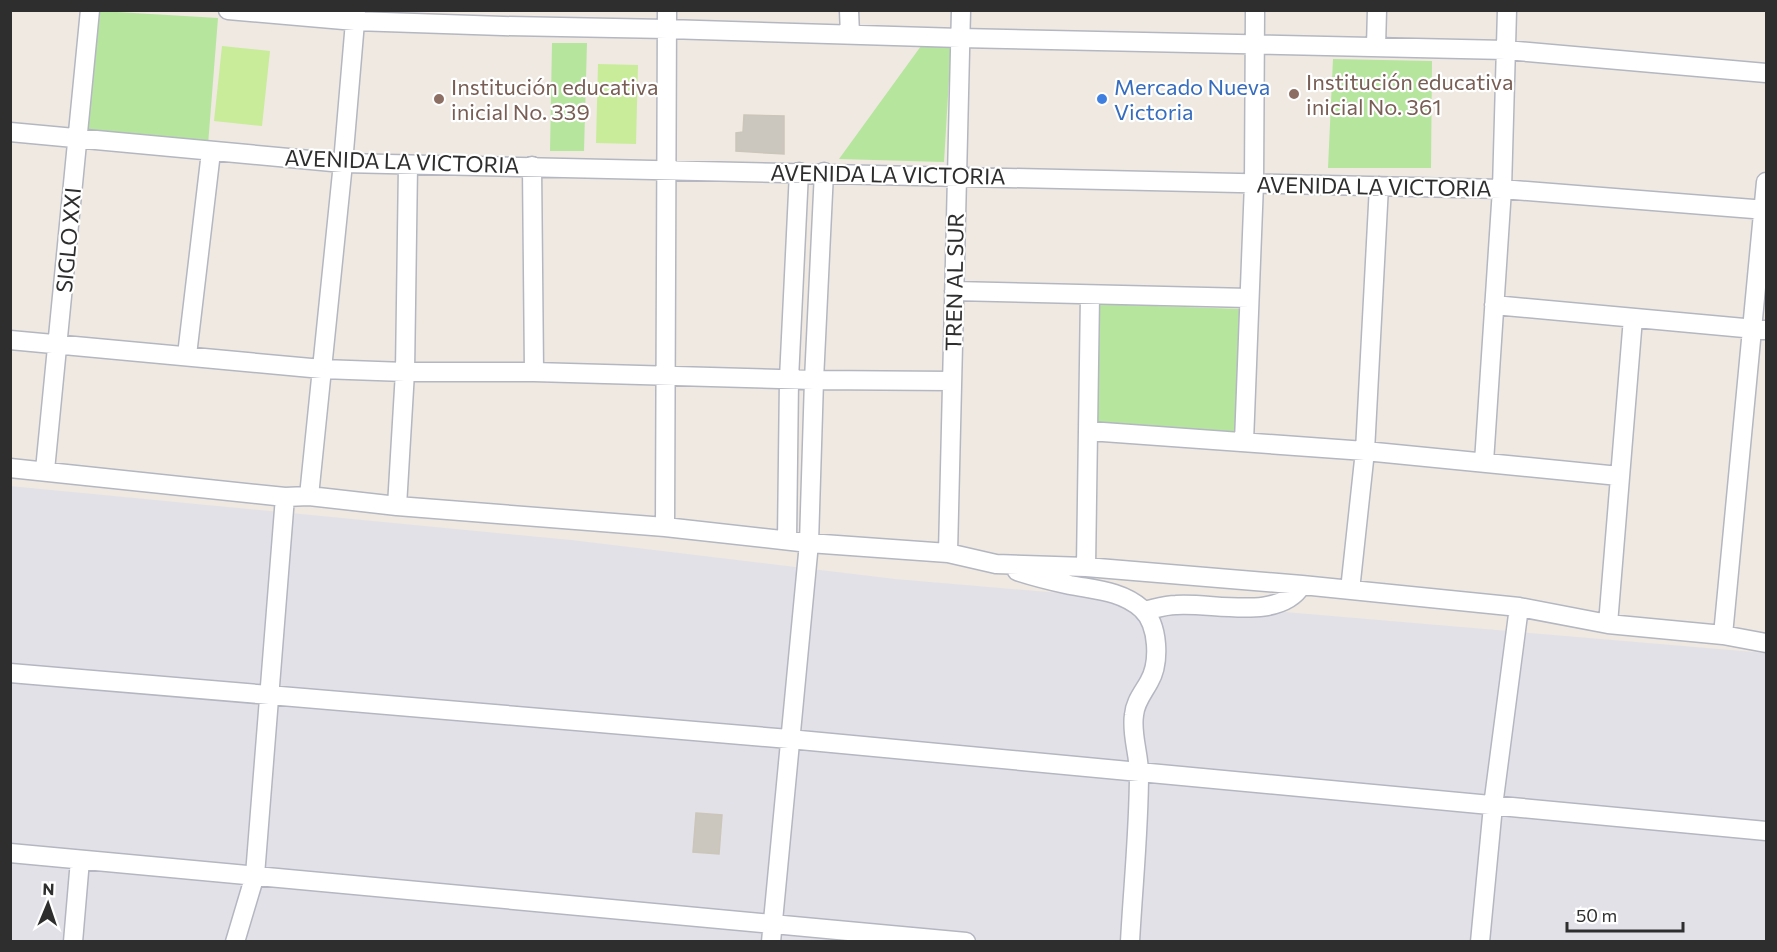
<svg xmlns="http://www.w3.org/2000/svg" width="1777" height="952" font-family="Commissioner,sans-serif">
	<style>
		.industrial { fill: #e3e1e8 }
		.green { fill: #b6e59e }
		.pitch { fill: #c9ec9a }
		.building { fill: #cbc7bf; stroke: #cbc5ba; stroke-width: 1.5 }
		.lines { fill: none; stroke-linecap: round; stroke-linejoin: round }
		.minor-casing { stroke: #b4b7c1; stroke-width: 21 }
		.minor { stroke: #fff; stroke-width: 18 }
		.education-dot { fill: #8d6e63; stroke: #fff; stroke-width: 2 }
		.shop-dot { fill: #3f7fe0; stroke: #fff; stroke-width: 2 }
		.labels { text-anchor: middle; dominant-baseline: central; stroke-width: 4.5; stroke-linejoin: round; paint-order: stroke }
		.education-label { font-size: 22px; fill: #785e54; stroke: #fff; text-anchor: start }
		.shop-label { font-size: 22px; fill: #366cbe; stroke: #fff; text-anchor: start }
		.street-label { font-size: 22px; fill: #2e2e2e; stroke: #fff }
	</style>
	<rect width="100%" height="100%" fill="#efe9e1"/>
	<path class="industrial" d="M10,486L571,540L895,579L1766,653V941H11Z"/>
	<path class="green" d="M100,11L218,18L208,145L86,132Z
		M552,43H587L584,151H550Z
		M921,46H951L944,162L839,159Z
		M1333,59L1432,61L1431,168H1328Z
		M1098,304L1241,309L1238,437L1095,426Z"/>
	<path class="pitch" d="M222,46L270,51L262,126L214,121Z
		M598,64L638,65L636,144L596,143Z"/>
	<path class="building" d="M744,115L784,116V154L736,151V133L743,132Z
		M696,813L722,815L719,854L693,852Z"/>
	<g class="lines">
		<g class="minor-casing">
			<path id="minor" d="M228,10L355,21L503,26L667,29L960,38L1506,50L1766,73
				M849,10L850,35
				M1376,46L1377,10
				M10,132L343,163L1502,189L1766,210
				M532,166L534,372
				M954,291L1249,298
				M1494,305L1766,330
				M10,340L322,369L405,372H534L814,380L952,381
				M187,355L211,152
				M1089,431L1365,451L1619,476
				M1244,442L1254,183L1255,10
				M1484,462L1502,189L1507,10
				M10,468L285,497L309,496L397,506L665,527L809,543L948,553L996,564L1086,567L1302,585L1519,607L1608,624L1723,635L1766,643
				M45,470L90,10
				M309,496L343,163L356,10
				M397,506L405,372L408,165
				M665,527L667,10
				M787,540L789,379L799,172
				M948,553L961,10
				M1086,567L1090,295
				M1017,571C1035,577 1052,581 1070,585C1096,590 1122,591 1142,609C1159,625 1160,663 1149,682C1143,693 1135,702 1134,715C1131,734 1139,754 1139,773C1139,829 1133,886 1130,942
				M1350,590L1365,451L1379,186
				M1144,611C1154,609 1165,605 1176,605C1213,602 1279,622 1302,585
				M1608,624L1633,318
				M1723,635L1766,182
				M10,673L789,739L1766,831
				M10,853L966,942
				M73,942L80,860
				M235,942L255,875L285,497
				M771,942L809,543L814,380L824,172
				M1480,942L1493,806L1519,607"/>
		</g>
		<use href="#minor" class="minor"/>
	</g>
	<g class="education-dot">
		<circle cx="1294" cy="94" r="6"/>
		<circle cx="439" cy="99" r="6"/>
	</g>
	<circle class="shop-dot" cx="1102" cy="99" r="6"/>
	<g class="labels">
		<g class="education-label">
			<text x="1306" y="81">Institución educativa<tspan x="1306" dy="25">inicial No. 361</tspan></text>
			<text x="451" y="86">Institución educativa<tspan x="451" dy="25">inicial No. 339</tspan></text>
		</g>
		<g class="shop-label">
			<text x="1114" y="86">Mercado Nueva<tspan x="1114" dy="25">Victoria</tspan></text>
		</g>
		<g class="street-label">
			<text transform="translate(402 161) rotate(2)">AVENIDA LA VICTORIA</text>
			<text transform="translate(888 174) rotate(1)">AVENIDA LA VICTORIA</text>
			<text transform="translate(1374 186) rotate(1)">AVENIDA LA VICTORIA</text>
			<text transform="translate(68 240) rotate(-85)">SIGLO XXI</text>
			<text transform="translate(954 282) rotate(-89)">TREN AL SUR</text>
		</g>
	</g>
	<rect width="1777" height="952" fill="none" stroke="#2e2e2e" stroke-width="24"/>
	<g transform="translate(48 904) rotate(2)" stroke="#ffffff" stroke-width="4.5" paint-order="stroke">
	<path d="M0-4.5L10 22L0 15L-10 22Z" fill="#2e2e2e"/>
	<text y="-9" font-size="16" font-weight="bold" text-anchor="middle" fill="#2e2e2e">N</text>
	</g>
	<path d="M1567 922v9h116v-9" fill="none" stroke="#2e2e2e" stroke-width="3"/>
	<text x="1576" y="922" font-size="18" fill="#2e2e2e" stroke="#ffffff" stroke-width="4.5" paint-order="stroke">50 m</text>
</svg>
